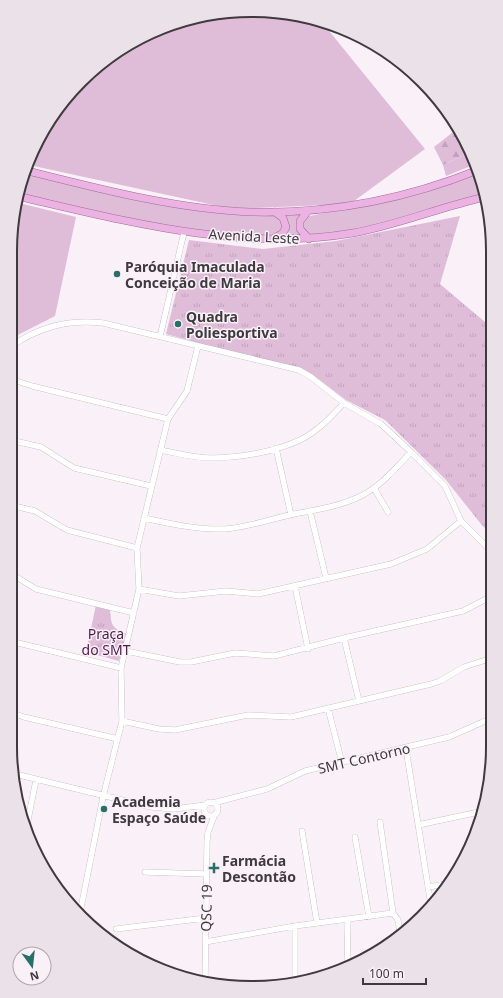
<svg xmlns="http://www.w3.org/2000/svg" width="503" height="998" font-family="'Noto Sans',sans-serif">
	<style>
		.green { fill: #dfbcd8 }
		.forest { fill: url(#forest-firs) }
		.park { fill: url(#park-tufts) }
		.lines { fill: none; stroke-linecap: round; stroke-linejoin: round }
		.minor-casing { stroke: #b3a9b1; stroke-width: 6 }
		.major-casing { stroke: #a5689c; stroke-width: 8 }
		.minor { stroke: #fff; stroke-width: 5.5 }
		.major { stroke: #eab3e2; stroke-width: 7 }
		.poi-dot { fill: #276f68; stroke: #faf0f8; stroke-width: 1.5 }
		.labels { text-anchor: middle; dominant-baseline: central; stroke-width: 3; stroke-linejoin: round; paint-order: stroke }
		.street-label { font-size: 14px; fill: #3e3a3d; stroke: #faf0f8 }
		.poi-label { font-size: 14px; font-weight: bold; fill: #3e3a3d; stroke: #faf0f8; text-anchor: start }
		.park-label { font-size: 14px; fill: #521b4c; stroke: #faf0f8 }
		.rim { fill: none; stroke: #3e3a3d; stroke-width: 2 }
	</style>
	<defs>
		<pattern id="forest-firs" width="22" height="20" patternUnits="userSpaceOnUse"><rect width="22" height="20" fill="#dfbcd8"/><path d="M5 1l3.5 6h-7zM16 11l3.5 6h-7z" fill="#c0a2ba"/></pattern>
		<pattern id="park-tufts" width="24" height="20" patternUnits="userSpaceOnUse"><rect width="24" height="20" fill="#dfbcd8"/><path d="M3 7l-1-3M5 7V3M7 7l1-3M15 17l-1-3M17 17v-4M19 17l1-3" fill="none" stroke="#c0a2ba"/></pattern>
	</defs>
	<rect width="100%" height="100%" fill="#faf0f8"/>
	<path class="green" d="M267,11L325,26L425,149L350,204L232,209L29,165L35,145L92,70L174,23Z
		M471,152L476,164L446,176L443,165Z
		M477,170L486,200L355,230L313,236L299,229L306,217L350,207Z
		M27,174L182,207L314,213L305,216L300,222L302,236L272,239L185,229L21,197Z
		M19,203L76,217L55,316L10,339L11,236Z
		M484,212H489L491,230H484Z"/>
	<path class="forest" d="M457,129L471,152L443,165L434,147Z"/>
	<path class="park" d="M460,216L440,284L491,327L492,535L481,524L446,480L385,420L346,400L313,375L166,334L189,240L263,249L336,241Z
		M96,605L110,609C111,624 111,628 127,634L119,661L86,652Z"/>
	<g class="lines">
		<g class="minor-casing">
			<path id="minor" d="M160,337L184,232
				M10,347C39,327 68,319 103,323L299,370L311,377L344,403L381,424L411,452L445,486L461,521L492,552
				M10,379L32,386L168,419
				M10,440L41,447L74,468L151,486
				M276,448L291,515
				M160,450C177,453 193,458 211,458C239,458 274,452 300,440C317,432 331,417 344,403
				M374,488L388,512
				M10,505L35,511L67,530L137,548
				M310,511L326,578
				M144,518C171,524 198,530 225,529C249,527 271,519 294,514C316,510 341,506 361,496C381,486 396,468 411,452
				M10,573L36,589L134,613
				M295,586L308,649
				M139,589L179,596L226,591L258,594L391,564L427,549L461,521
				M344,638L359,701
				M10,641L121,668
				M126,651L180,662H191L235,653L274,656L344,638L463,611L492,596
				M328,708L342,763
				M10,712L24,717L118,739
				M122,721L159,729L175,730L248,715L291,717L431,684L440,681L464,667L492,658
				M406,749L431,905
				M15,774L151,807L174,809L205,805
				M204 809a7 7 0 1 1 14 0a7 7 0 1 1-14 0Z
				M213,803L267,789L305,771L449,737L492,718
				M380,822L393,913L398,920L400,933
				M418,825L479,812
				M26,830L36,780
				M302,831L317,923
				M355,837L369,917
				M145,872L206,874
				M428,887L446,884
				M80,913L103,797L122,721L121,668L139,589L137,548L168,419L187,391L198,346
				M295,926V982
				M116,929L206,918
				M205,942L295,926L393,913
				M347,966L348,920
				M205,983L207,842L208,832L215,814"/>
		</g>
		<g class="major-casing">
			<path id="major" d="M28,171C100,189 176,209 250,212C327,214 406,199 478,170
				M21,197C129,222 241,252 353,233C398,225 440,207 485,197
				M308,211L300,221V229L309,239
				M273,239L283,233L286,227L283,218L275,212"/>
		</g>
		<use href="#minor" class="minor"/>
		<use href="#major" class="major"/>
	</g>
	<g class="poi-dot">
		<circle cx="117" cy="274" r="4"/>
		<circle cx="178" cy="324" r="4"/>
		<circle cx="104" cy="809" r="4"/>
		<path d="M212 862h4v4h4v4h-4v4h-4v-4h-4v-4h4z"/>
	</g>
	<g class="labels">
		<g class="street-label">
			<text transform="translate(254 236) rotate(3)">Avenida Leste</text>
			<text transform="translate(364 758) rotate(-13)">SMT Contorno</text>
			<text transform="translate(206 908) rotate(-89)">QSC 19</text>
		</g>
		<g class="poi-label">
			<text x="125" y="266">Paróquia Imaculada<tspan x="125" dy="16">Conceição de Maria</tspan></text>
			<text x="186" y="316">Quadra<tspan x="186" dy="16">Poliesportiva</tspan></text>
			<text x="112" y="801">Academia<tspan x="112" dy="16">Espaço Saúde</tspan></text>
			<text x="222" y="860">Farmácia<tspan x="222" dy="16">Descontão</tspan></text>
		</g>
		<g class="park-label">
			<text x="106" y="633">Praça<tspan x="106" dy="16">do SMT</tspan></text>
		</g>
	</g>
	<path d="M0 0H503V998H0ZM251 17H252A234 234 0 0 1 486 251V747A234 234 0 0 1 252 981H251A234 234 0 0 1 17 747V251A234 234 0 0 1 251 17Z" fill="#ebe1e9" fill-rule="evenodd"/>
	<path class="rim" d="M251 17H252A234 234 0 0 1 486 251V747A234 234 0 0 1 252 981H251A234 234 0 0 1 17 747V251A234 234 0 0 1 251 17Z"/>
	<g transform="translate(32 966) rotate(165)"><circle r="19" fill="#faf0f8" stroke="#afa7ad"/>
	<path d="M0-3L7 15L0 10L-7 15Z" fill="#276f68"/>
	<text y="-6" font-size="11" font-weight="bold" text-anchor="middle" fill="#3e3a3d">N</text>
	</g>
	<path d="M363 978v6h63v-6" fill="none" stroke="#3e3a3d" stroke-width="2"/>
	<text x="369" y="978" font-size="12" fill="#3e3a3d" stroke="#faf0f8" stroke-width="3" paint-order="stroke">100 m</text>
</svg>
